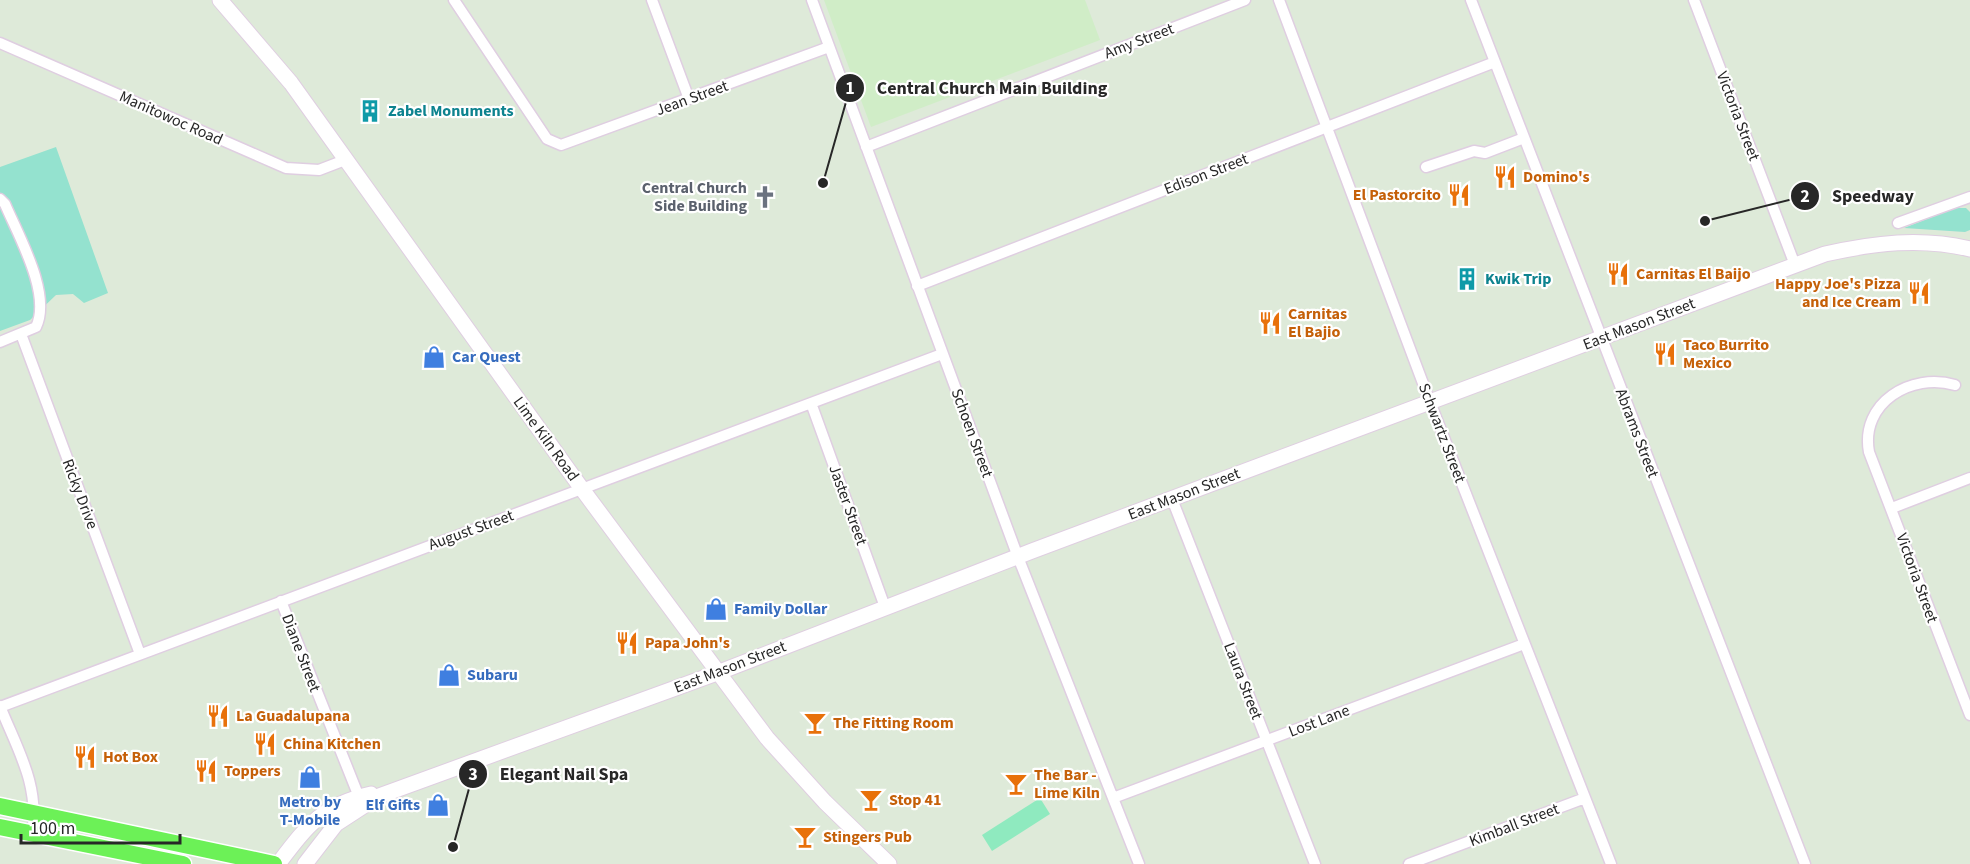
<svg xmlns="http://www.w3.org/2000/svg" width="1970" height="864" font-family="'Source Sans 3',sans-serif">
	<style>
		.education { fill: #d0edc7 }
		.green { fill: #94e2cf }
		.pitch { fill: #8feabf }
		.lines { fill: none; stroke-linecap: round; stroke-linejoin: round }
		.street-casing { stroke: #dfcee1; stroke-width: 13 }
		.secondary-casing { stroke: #dfcee1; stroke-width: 17 }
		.primary-casing { stroke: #fff; stroke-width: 19 }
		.street { stroke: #fff; stroke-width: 10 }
		.secondary { stroke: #fff; stroke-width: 15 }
		.primary { stroke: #6cf157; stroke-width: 16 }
		.labels { text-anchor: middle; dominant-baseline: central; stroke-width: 4.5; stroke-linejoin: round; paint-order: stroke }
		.street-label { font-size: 16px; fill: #272727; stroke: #fff }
		.culture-label { font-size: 16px; font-weight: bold; fill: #0d838f; stroke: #fff; text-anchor: start }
		.food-label { font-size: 16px; font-weight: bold; fill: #c56008; stroke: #fff; text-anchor: start }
		.worship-label { font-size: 16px; font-weight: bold; fill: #5b616d; stroke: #fff; text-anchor: end }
		.shop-label { font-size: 16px; font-weight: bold; fill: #366cbe; stroke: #fff; text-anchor: start }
		.leader { fill: none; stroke: #272727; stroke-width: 2 }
		.callout-dot { fill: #272727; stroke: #fff; stroke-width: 2 }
		.mark-label { font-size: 18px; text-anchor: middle; font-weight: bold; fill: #fff }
		.callout-label { font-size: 18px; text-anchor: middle; font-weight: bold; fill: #272727; stroke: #fff; stroke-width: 4.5; stroke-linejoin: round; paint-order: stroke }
	</style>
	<rect width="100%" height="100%" fill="#deead9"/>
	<path class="education" d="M824,0H1085L1100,40L871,127Z"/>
	<path class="green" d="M56,147L108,293L84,303L73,294L56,295L30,320L0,331V167Z
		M1955,208H1966L1970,212V230L1965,232L1904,228Z"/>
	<path class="pitch" d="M1040,798L1050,814L992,851L982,835Z"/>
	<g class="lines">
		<g class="street-casing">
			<path id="street" d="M454,0L547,139L561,145L829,47
				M652,0L689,99
				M812,0L1018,557L1139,864
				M1279,0L1430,402L1611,864
				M1471,0L1805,864
				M1694,0L1795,265
				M0,43L286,168L319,170L345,160
				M866,147L1245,0
				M1426,167L1474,151L1485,153L1524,138
				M0,199L5,204C18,235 52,294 36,327L0,342
				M1898,223L1970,197
				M917,286L1495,62
				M21,334L140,654
				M1955,385C1911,372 1860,403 1869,452L1970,715
				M811,403L885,607
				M1172,499L1315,864
				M1892,508L1970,478
				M281,601L361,802
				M0,706C17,749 40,785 32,833
				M0,707L942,354
				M1113,798L1524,644
				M1409,864L1585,798"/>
		</g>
		<g class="secondary-casing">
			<path id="secondary" d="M220,0L291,83L582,489L767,738L825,802L889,864
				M278,864C307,826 322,805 371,794
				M305,864L336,824L379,796L717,673L1032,551L1825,254C1874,243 1921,237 1970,249"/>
		</g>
		<g class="primary-casing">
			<path id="primary" d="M0,806L274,864
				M0,827L183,864"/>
		</g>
		<use href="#street" class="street"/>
		<use href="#secondary" class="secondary"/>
		<use href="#primary" class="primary"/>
	</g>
	<defs>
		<g id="building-bare" transform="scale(1.8)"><path d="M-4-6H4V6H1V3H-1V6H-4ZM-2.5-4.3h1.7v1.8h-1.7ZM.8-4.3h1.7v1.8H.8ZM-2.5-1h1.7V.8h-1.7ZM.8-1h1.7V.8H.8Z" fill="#0f9aa8" stroke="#fff" stroke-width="2.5" paint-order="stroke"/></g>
		<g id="restaurant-bare" transform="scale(1.8)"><path d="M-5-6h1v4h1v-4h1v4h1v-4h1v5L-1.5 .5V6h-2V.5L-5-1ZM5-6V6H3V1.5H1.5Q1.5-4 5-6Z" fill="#e8710a" stroke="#fff" stroke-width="2.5" paint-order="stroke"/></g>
		<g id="church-bare" transform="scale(1.8)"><path d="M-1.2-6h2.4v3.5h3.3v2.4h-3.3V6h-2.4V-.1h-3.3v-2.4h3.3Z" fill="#6b7280" stroke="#fff" stroke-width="2.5" paint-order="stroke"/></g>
		<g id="shop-bare" transform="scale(1.8)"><path d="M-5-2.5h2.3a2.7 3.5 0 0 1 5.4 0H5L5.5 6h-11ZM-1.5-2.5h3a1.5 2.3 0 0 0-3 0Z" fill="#3f7fe0" stroke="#fff" stroke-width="2.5" paint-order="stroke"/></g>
		<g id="bar-bare" transform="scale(1.8)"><path d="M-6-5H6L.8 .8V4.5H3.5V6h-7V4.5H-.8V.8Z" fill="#e8710a" stroke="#fff" stroke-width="2.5" paint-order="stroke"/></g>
	</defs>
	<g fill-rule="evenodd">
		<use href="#building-bare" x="370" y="111"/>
		<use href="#restaurant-bare" x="1505" y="177"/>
		<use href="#restaurant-bare" x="1459" y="195"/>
		<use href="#church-bare" x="765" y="197"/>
		<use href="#restaurant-bare" x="1618" y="274"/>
		<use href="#building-bare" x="1467" y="279"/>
		<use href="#restaurant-bare" x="1919" y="293"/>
		<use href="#restaurant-bare" x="1270" y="323"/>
		<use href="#restaurant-bare" x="1665" y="354"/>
		<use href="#shop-bare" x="434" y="357"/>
		<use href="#shop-bare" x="716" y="609"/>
		<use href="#restaurant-bare" x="627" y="643"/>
		<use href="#shop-bare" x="449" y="675"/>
		<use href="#restaurant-bare" x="218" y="716"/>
		<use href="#bar-bare" x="815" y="723"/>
		<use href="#restaurant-bare" x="265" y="744"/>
		<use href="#restaurant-bare" x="85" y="757"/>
		<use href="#restaurant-bare" x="206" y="771"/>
		<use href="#shop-bare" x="310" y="777"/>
		<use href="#bar-bare" x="1016" y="784"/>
		<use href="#bar-bare" x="871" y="800"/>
		<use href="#shop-bare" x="438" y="805"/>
		<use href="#bar-bare" x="805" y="837"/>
	</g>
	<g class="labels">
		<g class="street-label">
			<text transform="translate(1139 41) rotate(-21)">Amy Street</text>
			<text transform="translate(692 98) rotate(-20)">Jean Street</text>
			<text transform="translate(1738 116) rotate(69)">Victoria Street</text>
			<text transform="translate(171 118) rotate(24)">Manitowoc Road</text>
			<text transform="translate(1206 174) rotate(-21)">Edison Street</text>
			<text transform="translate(1639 324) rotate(-21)">East Mason Street</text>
			<text transform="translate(972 433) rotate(70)">Schoen Street</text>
			<text transform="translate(1442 433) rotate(69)">Schwartz Street</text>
			<text transform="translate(1637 433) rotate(69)">Abrams Street</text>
			<text transform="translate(546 439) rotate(54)">Lime Kiln Road</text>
			<text transform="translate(80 494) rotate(69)">Ricky Drive</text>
			<text transform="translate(1184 494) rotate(-21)">East Mason Street</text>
			<text transform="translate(848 505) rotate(70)">Jaster Street</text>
			<text transform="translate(471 530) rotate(-20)">August Street</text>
			<text transform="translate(1917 578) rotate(70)">Victoria Street</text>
			<text transform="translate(301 653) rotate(69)">Diane Street</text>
			<text transform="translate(730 667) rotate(-21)">East Mason Street</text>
			<text transform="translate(1243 681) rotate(69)">Laura Street</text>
			<text transform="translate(1319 721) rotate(-21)">Lost Lane</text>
			<text transform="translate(1514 825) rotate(-21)">Kimball Street</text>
		</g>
		<g class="culture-label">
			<text x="388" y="111">Zabel Monuments</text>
			<text x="1485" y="279">Kwik Trip</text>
		</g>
		<g class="food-label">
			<text x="1523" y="177">Domino's</text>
			<text x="1441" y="195" text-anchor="end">El Pastorcito</text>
			<text x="1636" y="274">Carnitas El Baijo</text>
			<text x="1901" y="284" text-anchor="end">Happy Joe's Pizza<tspan x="1901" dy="18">and Ice Cream</tspan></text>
			<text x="1288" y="314">Carnitas<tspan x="1288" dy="18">El Bajio</tspan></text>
			<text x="1683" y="345">Taco Burrito<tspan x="1683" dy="18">Mexico</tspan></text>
			<text x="645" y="643">Papa John's</text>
			<text x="236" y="716">La Guadalupana</text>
			<text x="833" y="723">The Fitting Room</text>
			<text x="283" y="744">China Kitchen</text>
			<text x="103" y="757">Hot Box</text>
			<text x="224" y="771">Toppers</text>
			<text x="1034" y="775">The Bar -<tspan x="1034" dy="18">Lime Kiln</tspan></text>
			<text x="889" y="800">Stop 41</text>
			<text x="823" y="837">Stingers Pub</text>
		</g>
		<g class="worship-label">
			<text x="747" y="188">Central Church<tspan x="747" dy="18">Side Building</tspan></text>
		</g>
		<g class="shop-label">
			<text x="452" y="357">Car Quest</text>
			<text x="734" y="609">Family Dollar</text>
			<text x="467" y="675">Subaru</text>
			<text x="310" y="802" text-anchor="middle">Metro by<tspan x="310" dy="18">T-Mobile</tspan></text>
			<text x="420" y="805" text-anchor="end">Elf Gifts</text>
		</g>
	</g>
	<path class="leader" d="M823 183L850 88M1705 221L1805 196M453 847L473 774"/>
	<g class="callout-dot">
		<circle cx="823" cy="183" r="6"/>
		<circle cx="1705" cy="221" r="6"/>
		<circle cx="453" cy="847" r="6"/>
		<circle cx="850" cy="88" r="15"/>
		<circle cx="1805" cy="196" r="15"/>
		<circle cx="473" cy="774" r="15"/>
	</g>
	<g class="mark-label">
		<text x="850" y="94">1</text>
		<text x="1805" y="202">2</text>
		<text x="473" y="780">3</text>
	</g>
	<g class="callout-label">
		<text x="992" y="94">Central Church Main Building</text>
		<text x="1873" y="202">Speedway</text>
		<text x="564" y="780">Elegant Nail Spa</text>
	</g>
	<path d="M21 834v9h159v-9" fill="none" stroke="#272727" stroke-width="3"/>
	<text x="30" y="834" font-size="18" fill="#272727" stroke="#ffffff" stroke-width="4.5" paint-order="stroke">100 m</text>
</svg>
